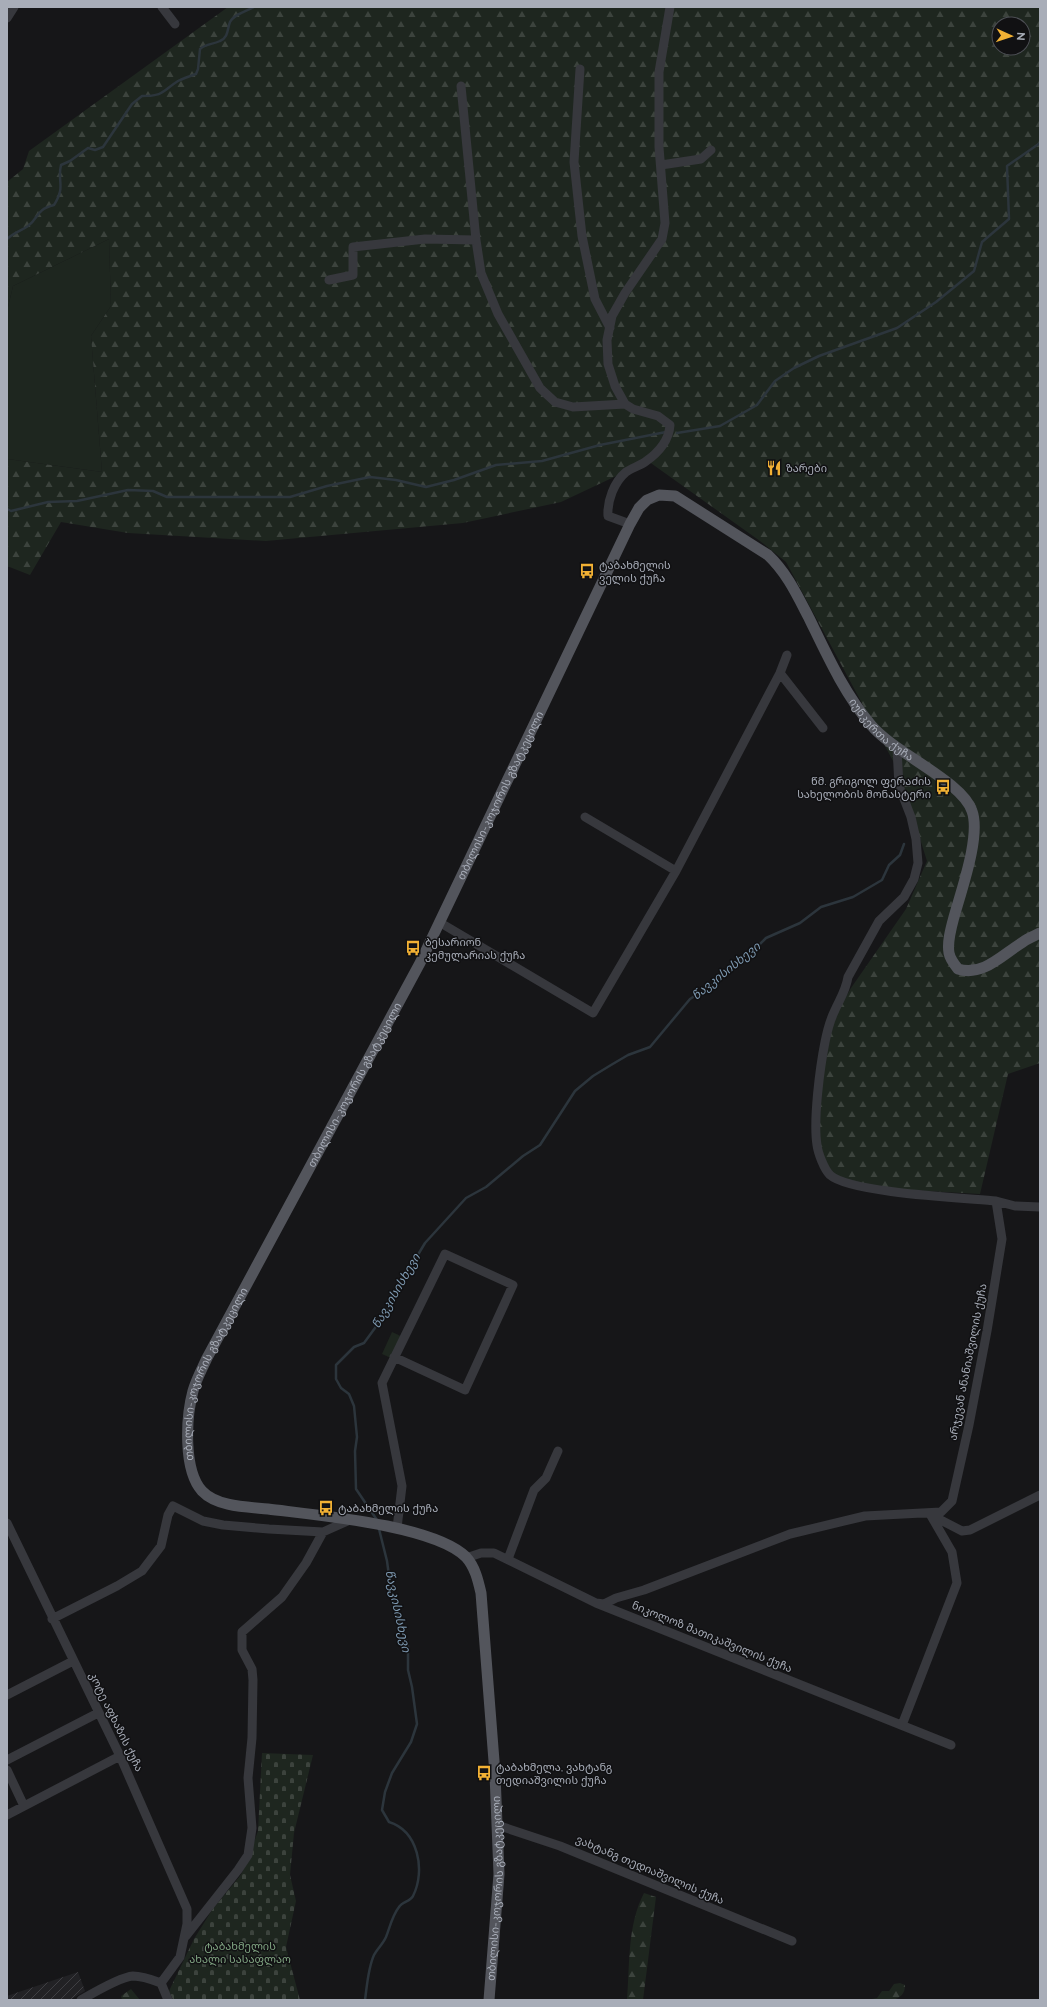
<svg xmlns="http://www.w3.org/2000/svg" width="1047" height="2007" font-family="Raleway,'Noto Sans Georgian',sans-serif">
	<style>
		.industrial { fill: url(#industrial-furrows) }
		.green { fill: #1e261f }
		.forest { fill: url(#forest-firs); fill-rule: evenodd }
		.cemetery { fill: url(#cemetery-stones) }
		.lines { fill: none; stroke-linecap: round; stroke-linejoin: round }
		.stream { stroke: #2c353c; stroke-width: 2.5 }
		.minor { stroke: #37383d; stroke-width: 9 }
		.major { stroke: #53555c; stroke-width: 11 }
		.labels { text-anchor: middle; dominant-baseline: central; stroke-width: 3; stroke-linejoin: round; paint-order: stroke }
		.poi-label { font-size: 11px; fill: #a8adb8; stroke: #111113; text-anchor: start }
		.street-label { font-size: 11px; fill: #a8adb8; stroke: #111113 }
		.park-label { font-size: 11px; fill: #7fa381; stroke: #111113 }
		.water-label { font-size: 12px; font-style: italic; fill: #7f9bb3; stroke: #111113 }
	</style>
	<defs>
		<pattern id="industrial-furrows" width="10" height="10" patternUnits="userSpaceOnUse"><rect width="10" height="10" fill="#222225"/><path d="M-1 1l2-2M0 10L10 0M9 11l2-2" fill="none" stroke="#3f3f43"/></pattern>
		<pattern id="forest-firs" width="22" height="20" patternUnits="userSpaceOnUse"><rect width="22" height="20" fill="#1e261f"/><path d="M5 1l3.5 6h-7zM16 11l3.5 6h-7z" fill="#3c433d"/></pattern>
		<pattern id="cemetery-stones" width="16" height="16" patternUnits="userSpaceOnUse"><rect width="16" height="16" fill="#1e261f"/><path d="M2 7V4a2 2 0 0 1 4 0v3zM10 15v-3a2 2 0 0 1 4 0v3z" fill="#3c433d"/></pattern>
	</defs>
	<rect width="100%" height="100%" fill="#161618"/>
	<path class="industrial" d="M78,1972L85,1991L70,2000H7V1996Z"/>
	<path class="green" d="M109,239L111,306L91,336L102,472L7,459V311L13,286Z
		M392,1332L403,1337L393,1359L382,1354Z"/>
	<path class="forest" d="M228,7H1040V1063L1008,1074L980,1194L873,1188L845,1181L831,1172L818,1145L823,1074L827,1042L837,1012L851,988L906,909L927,861L899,772L786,562L760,541L648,461L561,502L463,523L266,541L128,533L61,522L30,575L7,566V459L102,472L91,336L111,306L109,239L13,286L7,311V182L23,169L29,151ZM999,24H1023V48H999Z
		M644,1893L656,1897L643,2000H627C630,1964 627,1926 644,1893Z
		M900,1983L905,1985C905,2005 881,2000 867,2000L877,1998L882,1991H889L894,1984Z
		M131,1989L140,2000H122L121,1996Z"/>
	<path class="cemetery" d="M262,1753L313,1755L294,1833L290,1875L296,1901L286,1947L300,2000H173L169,1991L194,1939L212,1910L240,1876L245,1867L258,1831Z"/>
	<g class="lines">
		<path class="stream" d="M7,239C13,233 21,231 28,226C40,217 35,210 54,205C66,186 57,182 61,165L70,161L88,148L95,150L103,147L132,104L142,96C165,96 162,91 178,81C184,78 190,76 196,74L198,69L200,49C207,43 212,45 220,41C229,37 227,29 230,22C234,14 247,11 254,7
			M677,433L720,426L757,405L775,381L794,368L819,356L897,328L936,302L974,271L982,242L1009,219L1007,166L1040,143
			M7,509L11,511L48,502L77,501L128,490L153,491L167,497H290L327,486L370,477L396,480L426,487L454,480L496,465L542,461L600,445L666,432
			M377,1520L356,1489L355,1451L357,1437L354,1406L349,1394L341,1388L336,1379V1365L354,1347L364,1343L386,1313L394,1293L409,1266L416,1258L425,1243L466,1198L486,1187L523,1156L540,1145L575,1091L593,1076L611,1065L628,1055L650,1047L690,999L712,985L723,972L751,953L766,938L800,923L821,907L853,897L882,880L889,865L900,855L904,844
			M365,2000C367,1986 368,1968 374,1955C377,1949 383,1944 386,1937C390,1927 392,1916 399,1907C402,1902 411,1901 413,1896C426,1870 418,1831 389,1822L382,1810L385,1792L392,1773L411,1742L417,1724L412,1687L408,1670V1646L392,1598L387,1561L379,1529"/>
		<path class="minor" d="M162,7L175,24
			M7,18L14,7
			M580,69L574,162L582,236L595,299L610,328
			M461,86L476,240L481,273L498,314L540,388L555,402L573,407L625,404
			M661,165L701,159L711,150
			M329,280L353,275V247L425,239L476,240
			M630,524L608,516C607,501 614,482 626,472C632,468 639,466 645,462C658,453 669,441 670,425L658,416L633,409L625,404L615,386L608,364L607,340L612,316L625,293L662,239L665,223L659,147V72L670,7
			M780,673L823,728
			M897,748L899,786L911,817L916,839L918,863L914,879L904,897L879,921L848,977C846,990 840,999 835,1010C830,1020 827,1032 825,1042C820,1067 813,1120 817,1145C818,1153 824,1169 830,1175C850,1193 964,1198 996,1201L1015,1206L1040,1207
			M676,871L780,673L787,655
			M439,922L593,1013L676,871L585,817
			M394,1357L465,1390L513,1285L445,1254L382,1383L402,1486L397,1528
			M931,1515L962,1531L970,1530L1040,1495
			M7,1523L120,1756L187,1909V1924L180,1957L161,1983
			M466,1558L481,1553H494L596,1603L951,1745
			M508,1559L534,1490L546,1478L558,1451
			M596,1603L604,1604L616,1598L644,1590L790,1534L865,1516L941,1512L952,1501L969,1425L987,1331L1002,1239L996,1201
			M52,1619L117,1586L142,1571L161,1546L168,1515L173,1506L203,1521L223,1525L269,1529L323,1532L350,1520
			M7,1695L73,1661
			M902,1725L957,1583L952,1552L930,1514
			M7,1760L98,1713
			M7,1770L24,1806
			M7,1815L120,1756
			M497,1825L560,1846L792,1941
			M186,1936L238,1870L248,1855L252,1828L248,1778L252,1738L253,1680L252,1669L242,1650V1632L282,1597L306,1563L323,1532
			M161,1983L168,2000
			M81,2000C93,1993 120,1977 133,1976C143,1976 153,1980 161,1983"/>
		<path class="major" id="s1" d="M489,2000L499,1874L495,1774L481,1593C478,1580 475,1567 466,1557C434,1525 315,1515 268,1509C248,1507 217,1507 202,1491C183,1470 186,1417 193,1391C196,1380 202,1369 207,1358L420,963L630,524L639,508L647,500L659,495L675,496L768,555C787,573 797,595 809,618C827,655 844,693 871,725C894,753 962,781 972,811C981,836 961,891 954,917C951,928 947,942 949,953C950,959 954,964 958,969C983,977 1003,954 1023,942C1028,938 1034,936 1040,933"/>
	</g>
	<defs>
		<g id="restaurant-bare" transform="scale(1.2)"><path d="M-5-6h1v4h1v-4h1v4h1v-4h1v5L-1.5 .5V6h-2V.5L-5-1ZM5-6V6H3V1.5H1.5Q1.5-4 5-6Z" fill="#f2b134" stroke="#111113" stroke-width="2.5" paint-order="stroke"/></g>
		<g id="bus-bare" transform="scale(1.2)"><path d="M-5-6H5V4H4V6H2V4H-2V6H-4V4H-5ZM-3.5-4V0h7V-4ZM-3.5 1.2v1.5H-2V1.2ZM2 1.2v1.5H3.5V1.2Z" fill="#f2b134" stroke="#111113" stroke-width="2.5" paint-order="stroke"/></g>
	</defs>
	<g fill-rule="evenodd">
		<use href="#restaurant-bare" x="774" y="468"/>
		<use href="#bus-bare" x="587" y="571"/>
		<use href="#bus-bare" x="943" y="787"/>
		<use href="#bus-bare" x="413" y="948"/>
		<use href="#bus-bare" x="326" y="1508"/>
		<use href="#bus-bare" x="484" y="1773"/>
	</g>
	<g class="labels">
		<g class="poi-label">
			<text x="786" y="468">ზარები</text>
			<text x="599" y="565">ტაბახმელის<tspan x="599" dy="13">ველის ქუჩა</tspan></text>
			<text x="931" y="781" text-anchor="end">წმ. გრიგოლ ფერაძის<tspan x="931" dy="13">სახელობის მონასტერი</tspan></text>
			<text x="425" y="942">ბესარიონ<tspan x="425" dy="13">კემულარიას ქუჩა</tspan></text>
			<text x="338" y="1508">ტაბახმელის ქუჩა</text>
			<text x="496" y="1767">ტაბახმელა, ვახტანგ<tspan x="496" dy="13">თედიაშვილის ქუჩა</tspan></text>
		</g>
		<g class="street-label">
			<text stroke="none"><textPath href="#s1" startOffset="2177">იუნკერთა ქუჩა</textPath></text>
			<text stroke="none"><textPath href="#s1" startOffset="1497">თბილისი-კოჯორის გზატკეცილი</textPath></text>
			<text stroke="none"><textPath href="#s1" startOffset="1173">თბილისი-კოჯორის გზატკეცილი</textPath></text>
			<text transform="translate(968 1362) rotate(-79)">არჯევან ანანიაშვილის ქუჩა</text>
			<text stroke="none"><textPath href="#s1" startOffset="849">თბილისი-კოჯორის გზატკეცილი</textPath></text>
			<text transform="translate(712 1637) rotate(22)">ნიკოლოზ მათიკაშვილის ქუჩა</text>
			<text transform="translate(116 1722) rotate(64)">კოტე აფხაზის ქუჩა</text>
			<text transform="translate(650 1870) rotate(23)">ვახტანგ თედიაშვილის ქუჩა</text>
			<text stroke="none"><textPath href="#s1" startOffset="112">თბილისი-კოჯორის გზატკეცილი</textPath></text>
		</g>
		<g class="park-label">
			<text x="240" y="1946">ტაბახმელის<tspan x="240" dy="13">ახალი სასაფლაო</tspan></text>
		</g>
		<g class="water-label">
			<text transform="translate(726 971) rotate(-39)">წავკისისხევი</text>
			<text transform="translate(396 1291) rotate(-60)">წავკისისხევი</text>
			<text transform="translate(398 1611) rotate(78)">წავკისისხევი</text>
		</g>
	</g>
	<rect width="1047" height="2007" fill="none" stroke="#a8adb8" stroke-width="16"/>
	<g transform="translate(1011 36) rotate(93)"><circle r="19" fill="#111113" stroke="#4d4f55"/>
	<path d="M0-3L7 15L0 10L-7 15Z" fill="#f2b134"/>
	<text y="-6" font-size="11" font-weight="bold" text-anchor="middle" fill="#a8adb8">N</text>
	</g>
</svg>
